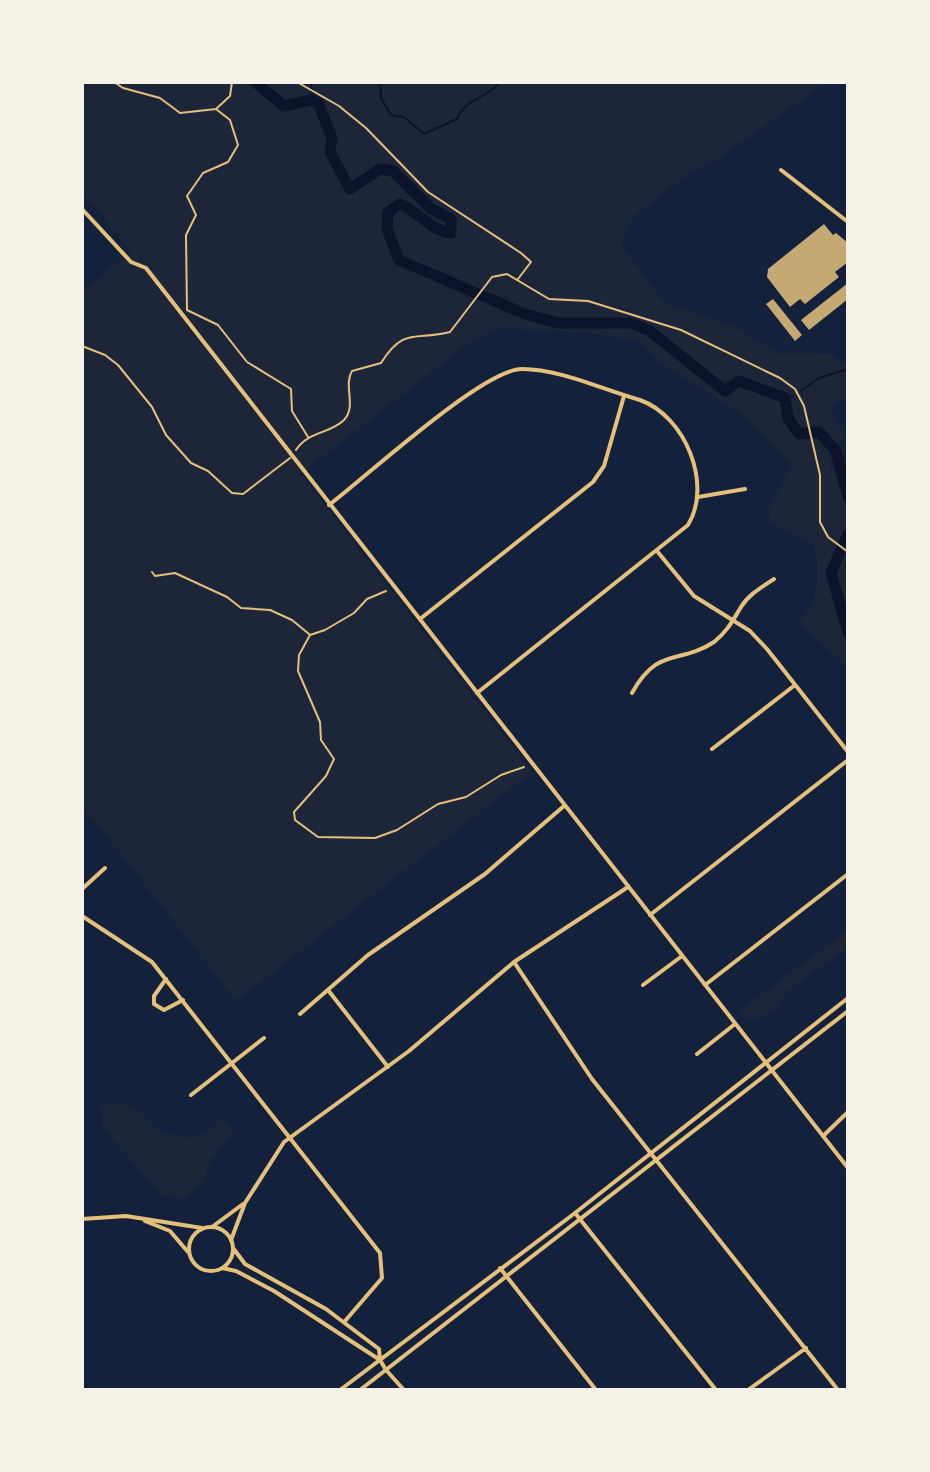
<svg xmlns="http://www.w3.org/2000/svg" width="930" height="1472" font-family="Barlow,sans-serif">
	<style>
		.green { fill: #1d2539 }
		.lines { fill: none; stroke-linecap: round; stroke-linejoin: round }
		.stream { stroke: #0b132b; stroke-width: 2 }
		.river { stroke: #0b132b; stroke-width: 11 }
		.building { fill: #c6a872 }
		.path { stroke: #e5c07b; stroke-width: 2 }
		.minor { stroke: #e5c07b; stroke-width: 4 }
		.tertiary { stroke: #e5c07b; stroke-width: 4 }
	</style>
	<rect width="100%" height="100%" fill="#14213d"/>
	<path class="green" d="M82,82H827L720,157L687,175L633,217L621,245L665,303L734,326L777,353L832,354L841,365L848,363V402L840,400L832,405L834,419L846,436L830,449V470L848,469V668L799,622C821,597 820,575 814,545L770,522L768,510L791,465L736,410L659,362L638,341L587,333L500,328L464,347L300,474L532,772L236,1001L82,805V291L131,252L82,190Z
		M848,930V947L785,993L777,1010L747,1023L738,1012Z
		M109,1102L135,1107L159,1131L185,1138L206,1133L221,1119L235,1130L210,1162L203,1184L185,1199L161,1196L103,1128L100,1108Z"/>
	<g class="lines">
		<path class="stream" d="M311,82L312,100
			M380,82L381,98L391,115L404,117L424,134L457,119C466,97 486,100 500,82
			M801,391L819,378L848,369
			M785,398L793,396
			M838,456L848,457"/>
		<path class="river" d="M255,82L284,106L312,100L318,103L332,138L330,152L350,189L380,169L393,171L430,208L451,219V233C430,230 419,212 400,204L388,212L387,229L399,260L525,314L558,323H631L650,331L725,391L739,381L785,398L788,418L799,434L819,432L836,451L848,497
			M848,534L831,573L848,632"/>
	</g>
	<path class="building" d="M824,224L833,235L836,233L848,243V262L835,272L839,277L805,304L800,299L790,307L767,277L768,269Z
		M848,283V299L809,330L801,320Z
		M773,299L802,335L795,341L766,304Z"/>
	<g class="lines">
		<path class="path" d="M114,82L123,88L160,98L180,113L216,109L230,96L232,82
			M297,82L339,106L366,128L428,192L521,253L531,262L518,279
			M216,109L230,120L238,145L228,162L203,173L187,196L196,215L186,235L187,310L218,325L247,362L291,389L292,411L308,437
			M82,346L105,355L118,365L152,407L166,435L191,463L208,471L232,493L243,494L290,458
			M296,450C308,431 330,434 344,420C357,406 343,386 352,371L381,363C404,326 416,341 450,332L492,277L507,274L549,299L588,301L681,330L780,378L795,389L804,406L820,475V522L828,537L848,552
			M152,572L155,576L175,573L227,597L241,608L270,610L292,620L309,634
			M386,591L367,599L354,613L325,630L310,635L299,655L298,671L320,722L321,740L334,759L326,776L294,812L295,820L318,837L375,838L397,830L438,804L466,797L501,775L524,767"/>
		<path class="minor" d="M781,170L848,222
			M82,209L131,262L146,268L848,1168
			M698,497L745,489
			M329,505C366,477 483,369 522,369C561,369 603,390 640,400C685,416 713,484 688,525L477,693
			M657,551L694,596L750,631L767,649L848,752
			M420,619L593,482L604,466L624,396
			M632,693C658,646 679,665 714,642C727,632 733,620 741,607C749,594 762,587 774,579
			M712,749L795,685
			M82,889L105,868
			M650,915L848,760
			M82,916L152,962L380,1253L382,1278L345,1321
			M514,962L592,1079L838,1390
			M166,979L154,996V1004L164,1010L183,1000
			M643,985L682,956
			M705,985L848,874
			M328,990L388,1067
			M300,1014L368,955L485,874L564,806
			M697,1054L735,1024
			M191,1095L264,1038
			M823,1136L848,1112
			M575,1213L716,1390
			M212,1227L243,1204
			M231,1240L245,1203L284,1142L409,1051L514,962L628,887
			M500,1268L596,1390
			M386,1370L404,1390
			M748,1390L806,1348"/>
		<path class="tertiary" d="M82,1219L126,1216L202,1228
			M145,1221L170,1231L188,1252
			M189 1249a22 22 0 1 1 44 0a22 22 0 1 1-44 0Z
			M233,1248L245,1264L326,1309L379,1349L380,1360L386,1370
			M222,1268L236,1271L274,1291L380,1360
			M340,1390L575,1213L848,998
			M360,1390L848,1011"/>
	</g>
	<rect width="930" height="1472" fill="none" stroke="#f6f1e7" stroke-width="168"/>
</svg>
